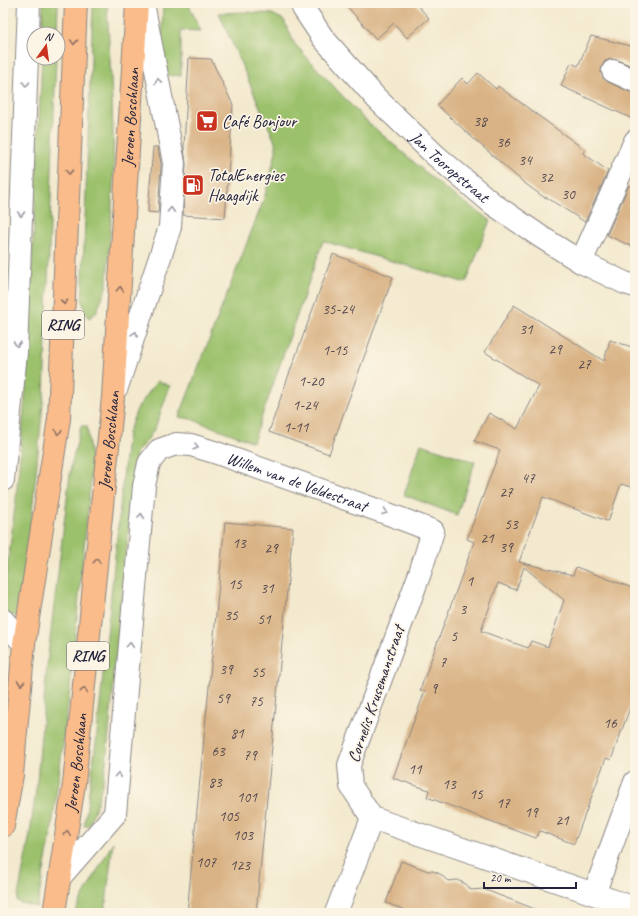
<svg xmlns="http://www.w3.org/2000/svg" width="638" height="916" font-family="Caveat,sans-serif">
	<style>
		.green { fill: #9bc16c; stroke: #5e7254 }
		.building { fill: #d9b385; fill-rule: evenodd }
		.lines { fill: none; stroke-linecap: round; stroke-linejoin: round }
		.minor-casing { stroke: #8a8684; stroke-width: 24 }
		.major-casing { stroke: #8a8684; stroke-width: 24 }
		.minor { stroke: #fff; stroke-width: 22 }
		.major { stroke: #f9bc8a; stroke-width: 22 }
		.oneway { stroke: #8e6f62 }
		.oneway2 { stroke: #9c9ca7 }
		.labels { text-anchor: middle; dominant-baseline: central; stroke-width: 3.5; stroke-linejoin: round; paint-order: stroke }
		.number-label { font-size: 15px; fill: #50464e }
		.shield { fill: #fcf5e5; stroke: #63616e; stroke-width: 1 }
		.shield-label { font-size: 16px; font-weight: bold; fill: #22223b }
		.street-label { font-size: 17px; fill: #22223b; stroke: #fcf5e5 }
		.poi-label { font-size: 17px; fill: #22223b; stroke: #fcf5e5; text-anchor: start }
	</style>
	<rect width="100%" height="100%" fill="#fcf5e5"/>
	<filter id="ink" filterUnits="userSpaceOnUse"><feTurbulence type="fractalNoise" baseFrequency=".025" numOctaves="2"/><feDisplacementMap in="SourceGraphic" scale="8" xChannelSelector="R" yChannelSelector="G"/><feConvolveMatrix kernelMatrix="1 2 1 2 8 2 1 2 1" color-interpolation-filters="sRGB"/></filter>
	<filter id="wash" filterUnits="userSpaceOnUse"><feTurbulence type="fractalNoise" baseFrequency=".012" numOctaves="4" result="noise"/><feDisplacementMap in="SourceGraphic" scale="16" xChannelSelector="R" yChannelSelector="G"/><feGaussianBlur stdDeviation="0.9" result="paint"/><feColorMatrix in="noise" values="0 0 0 0 0 0 0 0 0 0 0 0 0 0 0 0 0 1.4 0 .05"/><feComposite in="paint" operator="in"/></filter>
	<g filter="url(#wash)">
		<rect width="100%" height="100%" fill="#f3e9ce"/>
		<path class="green" d="M43,3H58L57,34H42Z
			M93,3H107L112,99L114,171L107,286L96,313L89,318L85,312L82,301Z
			M163,3H188L201,31L181,30V76L166,75L161,63Z
			M248,12L272,14L284,20L294,43L310,61L364,119L445,189L490,220L466,283L323,241L253,442L191,419L179,417L264,199L276,152V144L219,13Z
			M42,58H56L44,394L31,522L19,613L17,616L4,614L3,601L16,499L26,387Z
			M157,381L170,386L155,428L148,439L136,453L106,763C103,785 97,805 89,825L84,826L96,743L126,448L128,433L137,409Z
			M81,426H87L92,468L68,706L51,834L37,907L20,903L17,901L30,834L37,782L48,655L71,466Z
			M421,444L475,462L457,515L404,495Z
			M113,842L105,913H74Z"/>
		<g id="blocks">
			<path class="building" d="M344,3H415L429,18L407,38L394,23L376,39Z
				M591,36L635,47V66L634,67L618,60L611,59L605,61L602,66L601,72L603,78L608,82L630,92L635,93V120L561,86L571,63L578,66Z
				M189,58L211,59L233,105L225,218L183,215L186,164L184,147Z
				M478,73L496,89L498,86L585,150L583,153L608,171L585,222L546,197L545,198L523,182L475,140L437,105L462,78L468,84Z
				M153,147H158L161,164L158,213L148,212Z
				M629,185L635,189V248L607,235Z
				M333,254L393,277L329,454L269,432L284,388Z
				M514,305L604,361L610,340L635,348V488L621,484L609,519L607,521L543,497L519,562L573,575L576,567L635,589V694L611,760L606,758L574,844L540,831L536,838L509,828L427,797L429,790L393,778L425,691L420,690L474,542L467,539L500,450L474,441L489,413L517,429L539,386L485,352ZM524,567L564,600L548,647L531,641L528,648L481,631L498,583L516,590Z
				M225,522L293,528L256,913H187Z
				M401,861L428,871H433L440,874L448,881L457,880L466,884L471,890L483,889L540,911L539,913H413L386,903Z"/>
		</g>
	</g>
	<g filter="url(#ink)">
		<use href="#blocks" fill-opacity="0" stroke="#8a8684" stroke-width="1"/>
		<g class="lines">
			<g class="minor-casing">
				<g id="minor">
					<path id="s1" d="M302,3L303,8L323,38L377,99L435,155L493,204L541,237L581,262L625,283L635,286"/>
					<path d="M613,71L635,81"/>
					<path d="M581,262L635,141"/>
					<path d="M117,387L170,227L174,163L143,3"/>
					<path d="M3,480L16,353L29,3"/>
					<path d="M3,620L24,644"/>
					<path id="s2" d="M60,877L115,814L144,486L149,463L159,450L176,444L191,445L214,452L391,515L433,531L420,573L349,765L351,786L372,818L635,908"/>
					<path d="M594,894L635,782"/>
					<path d="M336,913L372,818"/>
				</g>
			</g>
			<g class="major-casing">
				<g id="major">
					<path d="M3,826L12,775L24,644L59,419L76,3"/>
					<path id="s3" d="M54,913L74,784L113,397L137,3"/>
				</g>
			</g>
			<use href="#minor" class="minor"/>
			<use href="#major" class="major"/>
		</g>
		<defs><path id="oneway-chevron" d="M-2-3.5L2.5 0L-2 3.5" fill="none" stroke-width="1.6" stroke-linecap="round" stroke-linejoin="round"/></defs>
		<g class="oneway">
			<use href="#oneway-chevron" transform="translate(74 42) rotate(92)"/>
			<use href="#oneway-chevron" transform="translate(69 172) rotate(92)"/>
			<use href="#oneway-chevron" transform="translate(120 289) rotate(-87)"/>
			<use href="#oneway-chevron" transform="translate(64 302) rotate(92)"/>
			<use href="#oneway-chevron" transform="translate(58 432) rotate(99)"/>
			<use href="#oneway-chevron" transform="translate(97 561) rotate(-84)"/>
			<use href="#oneway-chevron" transform="translate(21 683) rotate(95)"/>
			<use href="#oneway-chevron" transform="translate(84 690) rotate(-84)"/>
			<use href="#oneway-chevron" transform="translate(67 833) rotate(-82)"/>
		</g>
		<g class="oneway2">
			<use href="#oneway-chevron" transform="translate(158 81) rotate(-101)"/>
			<use href="#oneway-chevron" transform="translate(26 84) rotate(92)"/>
			<use href="#oneway-chevron" transform="translate(171 210) rotate(-87)"/>
			<use href="#oneway-chevron" transform="translate(21 214) rotate(92)"/>
			<use href="#oneway-chevron" transform="translate(135 334) rotate(-72)"/>
			<use href="#oneway-chevron" transform="translate(17 344) rotate(92)"/>
			<use href="#oneway-chevron" transform="translate(196 447) rotate(16)"/>
			<use href="#oneway-chevron" transform="translate(385 512) rotate(20)"/>
			<use href="#oneway-chevron" transform="translate(141 516) rotate(-85)"/>
			<use href="#oneway-chevron" transform="translate(130 645) rotate(-85)"/>
			<use href="#oneway-chevron" transform="translate(118 775) rotate(-85)"/>
		</g>
	</g>
	<defs>
		<g id="supermarket-square" transform="scale(1.15)"><rect x="-9" y="-9" width="18" height="18" rx="4" fill="#c8321e" stroke="#fcf5e5"/><path d="M-6-5.5h2.5l.6 2H6L4.5 2H-2.5L-4.4-4H-6ZM-1.5 3.2a1.3 1.3 0 1 0 .1 0ZM3 3.2a1.3 1.3 0 1 0 .1 0Z" fill="#fff"/></g>
		<g id="fuel-square" transform="scale(1.15)"><rect x="-9" y="-9" width="18" height="18" rx="4" fill="#c8321e" stroke="#fcf5e5"/><path d="M-5.5-6h7V0h2V4h1.3V-2.5L3-4.5l.8-.8L6-3V5H2.5V1h-1V6h-7ZM-4.2-4.7v3.2H.2V-4.7Z" fill="#fff"/></g>
	</defs>
	<g fill-rule="evenodd">
		<use href="#supermarket-square" x="207" y="121"/>
		<use href="#fuel-square" x="193" y="185"/>
	</g>
	<g class="labels">
		<g class="number-label">
			<text x="480" y="121">38</text>
			<text x="503" y="142">36</text>
			<text x="525" y="160">34</text>
			<text x="546" y="177">32</text>
			<text x="568" y="194">30</text>
			<text x="338" y="309">35-24</text>
			<text x="526" y="329">31</text>
			<text x="555" y="349">29</text>
			<text x="335" y="350">1-15</text>
			<text x="584" y="364">27</text>
			<text x="311" y="381">1-20</text>
			<text x="305" y="405">1-24</text>
			<text x="296" y="427">1-11</text>
			<text x="528" y="478">47</text>
			<text x="506" y="492">27</text>
			<text x="511" y="524">53</text>
			<text x="487" y="538">21</text>
			<text x="239" y="543">13</text>
			<text x="506" y="547">39</text>
			<text x="271" y="548">29</text>
			<text x="470" y="581">1</text>
			<text x="235" y="584">15</text>
			<text x="267" y="588">31</text>
			<text x="463" y="609">3</text>
			<text x="231" y="615">35</text>
			<text x="264" y="619">51</text>
			<text x="454" y="636">5</text>
			<text x="443" y="662">7</text>
			<text x="226" y="669">39</text>
			<text x="258" y="672">55</text>
			<text x="434" y="688">9</text>
			<text x="223" y="698">59</text>
			<text x="256" y="701">75</text>
			<text x="610" y="723">16</text>
			<text x="237" y="733">81</text>
			<text x="218" y="751">63</text>
			<text x="250" y="755">79</text>
			<text x="415" y="769">11</text>
			<text x="215" y="782">83</text>
			<text x="449" y="784">13</text>
			<text x="476" y="794">15</text>
			<text x="247" y="797">101</text>
			<text x="503" y="803">17</text>
			<text x="531" y="812">19</text>
			<text x="229" y="816">105</text>
			<text x="562" y="820">21</text>
			<text x="243" y="835">103</text>
			<text x="206" y="862">107</text>
			<text x="240" y="865">123</text>
		</g>
		<g class="shield">
			<rect x="42" y="311" width="42" height="28" rx="3"/>
			<rect x="67" y="642" width="42" height="28" rx="3"/>
		</g>
		<g class="shield-label">
			<text x="63" y="325">RING</text>
			<text x="88" y="656">RING</text>
		</g>
		<g class="street-label">
			<text stroke="none"><textPath href="#s3" startOffset="800">Jeroen Boschlaan</textPath></text>
			<text stroke="none"><textPath href="#s1" startOffset="222">Jan Tooropstraat</textPath></text>
			<text stroke="none"><textPath href="#s3" startOffset="476">Jeroen Boschlaan</textPath></text>
			<text stroke="none"><textPath href="#s2" startOffset="598">Willem van de Veldestraat</textPath></text>
			<text transform="translate(376 694) rotate(-71)">Cornelis Krusemanstraat</text>
			<text stroke="none"><textPath href="#s3" startOffset="152">Jeroen Boschlaan</textPath></text>
		</g>
		<g class="poi-label">
			<text x="222" y="121">Café Bonjour</text>
			<text x="208" y="175">TotalEnergies<tspan x="208" dy="20">Haagdijk</tspan></text>
		</g>
	</g>
	<rect width="638" height="916" fill="none" stroke="#fcf5e5" stroke-width="16"/>
	<g transform="translate(46 46) rotate(14)"><circle r="19" fill="#fcf5e5" stroke="#a5a1a1"/>
	<path d="M0-3L7 15L0 10L-7 15Z" fill="#c8321e"/>
	<text y="-6" font-size="11" font-weight="bold" text-anchor="middle" fill="#22223b">N</text>
	</g>
	<path d="M484 882v6h92v-6" fill="none" stroke="#22223b" stroke-width="2"/>
	<text x="490" y="882" font-size="12" fill="#22223b" stroke="#fcf5e5" stroke-width="3" paint-order="stroke">20 m</text>
</svg>
